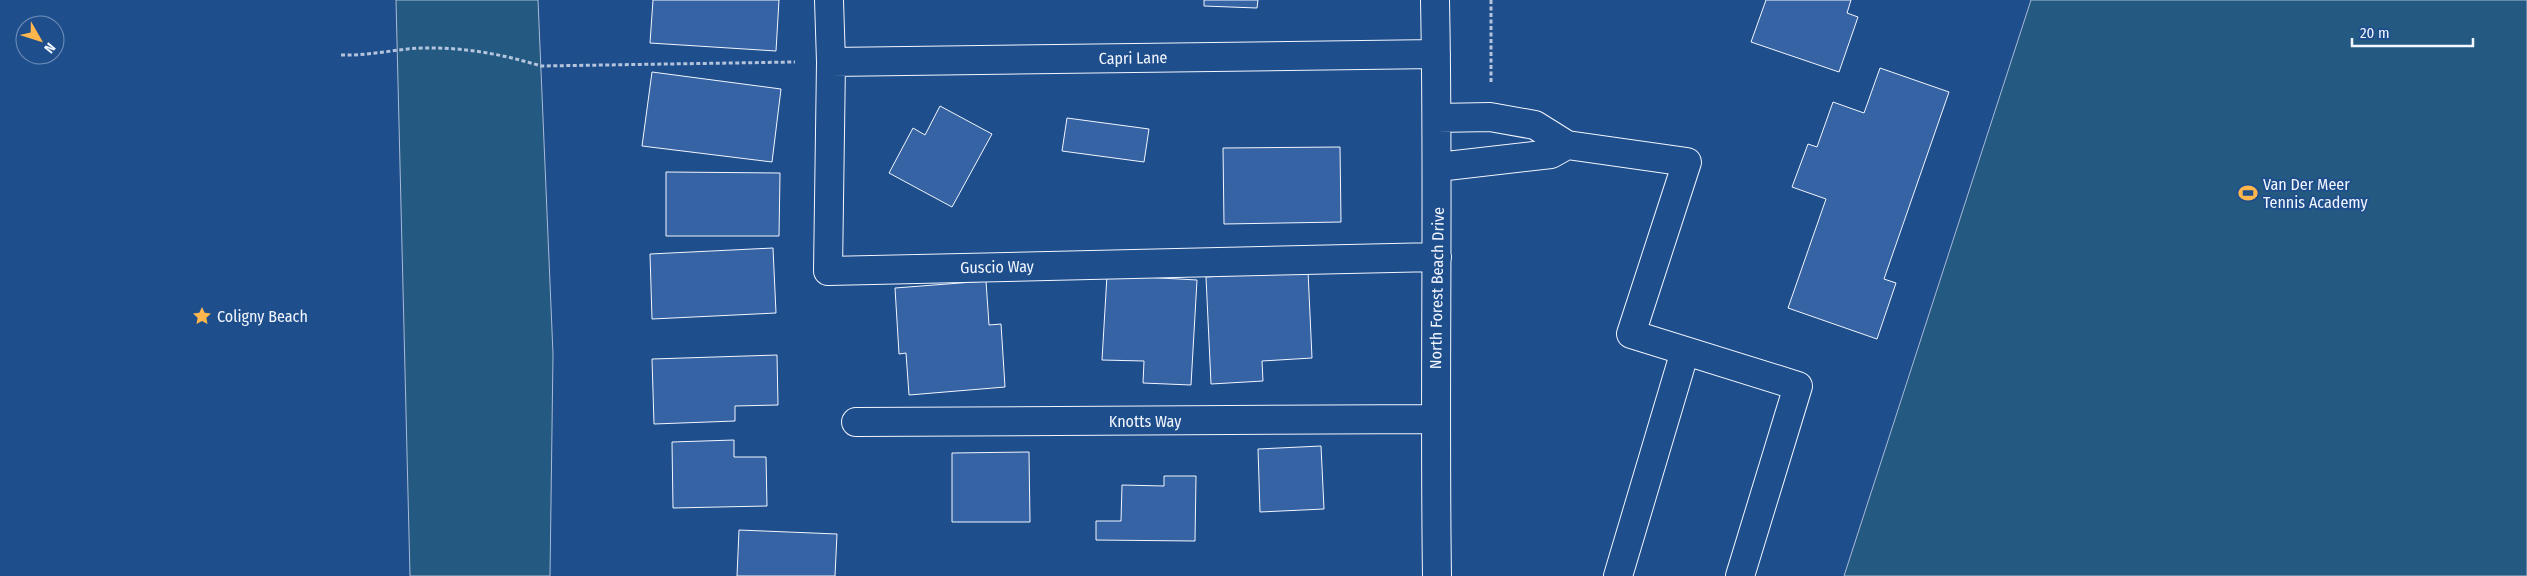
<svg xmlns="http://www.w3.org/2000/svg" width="2527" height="576" font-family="'Fira Sans Condensed',sans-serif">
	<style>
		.green { fill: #245a82; stroke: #a8bbd7 }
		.building { fill: #3563a3; stroke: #f2f6ff }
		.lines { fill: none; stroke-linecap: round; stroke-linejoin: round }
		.minor-casing { stroke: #f2f6ff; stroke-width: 30 }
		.path { stroke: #b3c4dc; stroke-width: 3; stroke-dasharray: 4 2.5; stroke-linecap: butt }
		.minor { stroke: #1f4e8c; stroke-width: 28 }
		.labels { text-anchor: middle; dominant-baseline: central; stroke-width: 4; stroke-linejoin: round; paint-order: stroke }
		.street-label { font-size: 16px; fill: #f2f6ff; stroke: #1f4e8c }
		.poi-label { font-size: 16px; fill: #f2f6ff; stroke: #1f4e8c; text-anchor: start }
	</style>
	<rect width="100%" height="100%" fill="#1f4e8c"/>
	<path class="green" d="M396,0H538L553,354L550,576H410Z
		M2031,0H2527V576H1844Z"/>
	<path class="building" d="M653,0H779L776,51L650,43Z
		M1204,0H1258L1257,8L1204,6Z
		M1766,0H1851L1847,13L1858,17L1839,72L1751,42Z
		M1880,68L1949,92L1884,279L1896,283L1877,339L1788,308L1826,199L1792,187L1808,144L1817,147L1833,102L1864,113Z
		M652,72L781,89L772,162L642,146Z
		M940,106L992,134L952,207L889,173L913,128L925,135Z
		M1067,118L1149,129L1144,162L1062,151Z
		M1340,147L1341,222L1224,224L1223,148Z
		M666,172L780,173L779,236H666Z
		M773,248L776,313L652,319L650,254Z
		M1308,271L1312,358L1262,361L1263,381L1211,384L1206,277Z
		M1107,275L1197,280L1191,385L1143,383L1144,361L1102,360Z
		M986,281L989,325L1001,324L1005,387L909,395L906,353L899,354L895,288Z
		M777,355L778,405L735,406V421L654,424L652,359Z
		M734,440V457H766L767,506L673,508L672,442Z
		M1321,446L1324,509L1260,512L1258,449Z
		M1029,452L1030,522H952V453Z
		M1164,476H1196L1195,541L1096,540V521H1121L1122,485L1164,486Z
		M739,530L837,534L835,576H737Z"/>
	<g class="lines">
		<g class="minor-casing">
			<path id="minor" d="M829,0L831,62L828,271L1437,257
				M1435,0C1439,192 1434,384 1437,576
				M831,62L1436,54
				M1437,118L1490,117L1535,125L1567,145L1687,162L1631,334L1798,386L1740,576
				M1438,167L1551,154L1567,145
				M856,422L1435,419
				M1618,576L1685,351"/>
		</g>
		<path class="path" d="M341,55C369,56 395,49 422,48C463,47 502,54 541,66L795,62
			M1491,82V0"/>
		<use href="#minor" class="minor"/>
	</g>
	<defs>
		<g id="stadium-bare" transform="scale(1.5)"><path d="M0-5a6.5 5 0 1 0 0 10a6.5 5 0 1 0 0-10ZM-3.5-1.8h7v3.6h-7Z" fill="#ffb74d" stroke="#1f4e8c" stroke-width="2.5" paint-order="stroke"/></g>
		<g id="sight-bare" transform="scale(1.5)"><path d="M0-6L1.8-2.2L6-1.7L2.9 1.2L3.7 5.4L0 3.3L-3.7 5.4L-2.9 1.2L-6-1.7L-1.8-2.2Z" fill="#ffb74d" stroke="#1f4e8c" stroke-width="2.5" paint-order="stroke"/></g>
	</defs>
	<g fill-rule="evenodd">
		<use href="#stadium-bare" x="2248" y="193"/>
		<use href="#sight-bare" x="202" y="316"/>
	</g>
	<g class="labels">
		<g class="street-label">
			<text transform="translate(1133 58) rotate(-1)">Capri Lane</text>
			<text transform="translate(997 267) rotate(-1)">Guscio Way</text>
			<text transform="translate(1437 288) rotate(-89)">North Forest Beach Drive</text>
			<text x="1145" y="421">Knotts Way</text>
		</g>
		<g class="poi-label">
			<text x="2263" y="184">Van Der Meer<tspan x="2263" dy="18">Tennis Academy</tspan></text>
			<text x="217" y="316">Coligny Beach</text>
		</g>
	</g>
	<g transform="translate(40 40) rotate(129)"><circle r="24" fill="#1f4e8c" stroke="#7391ba"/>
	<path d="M0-4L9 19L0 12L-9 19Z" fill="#ffb74d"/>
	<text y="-8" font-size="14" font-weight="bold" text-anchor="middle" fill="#f2f6ff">N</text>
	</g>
	<path d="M2352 38v8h121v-8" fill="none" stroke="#f2f6ff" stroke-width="2.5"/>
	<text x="2360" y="38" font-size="15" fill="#f2f6ff" stroke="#1f4e8c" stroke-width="4" paint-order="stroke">20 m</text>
</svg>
